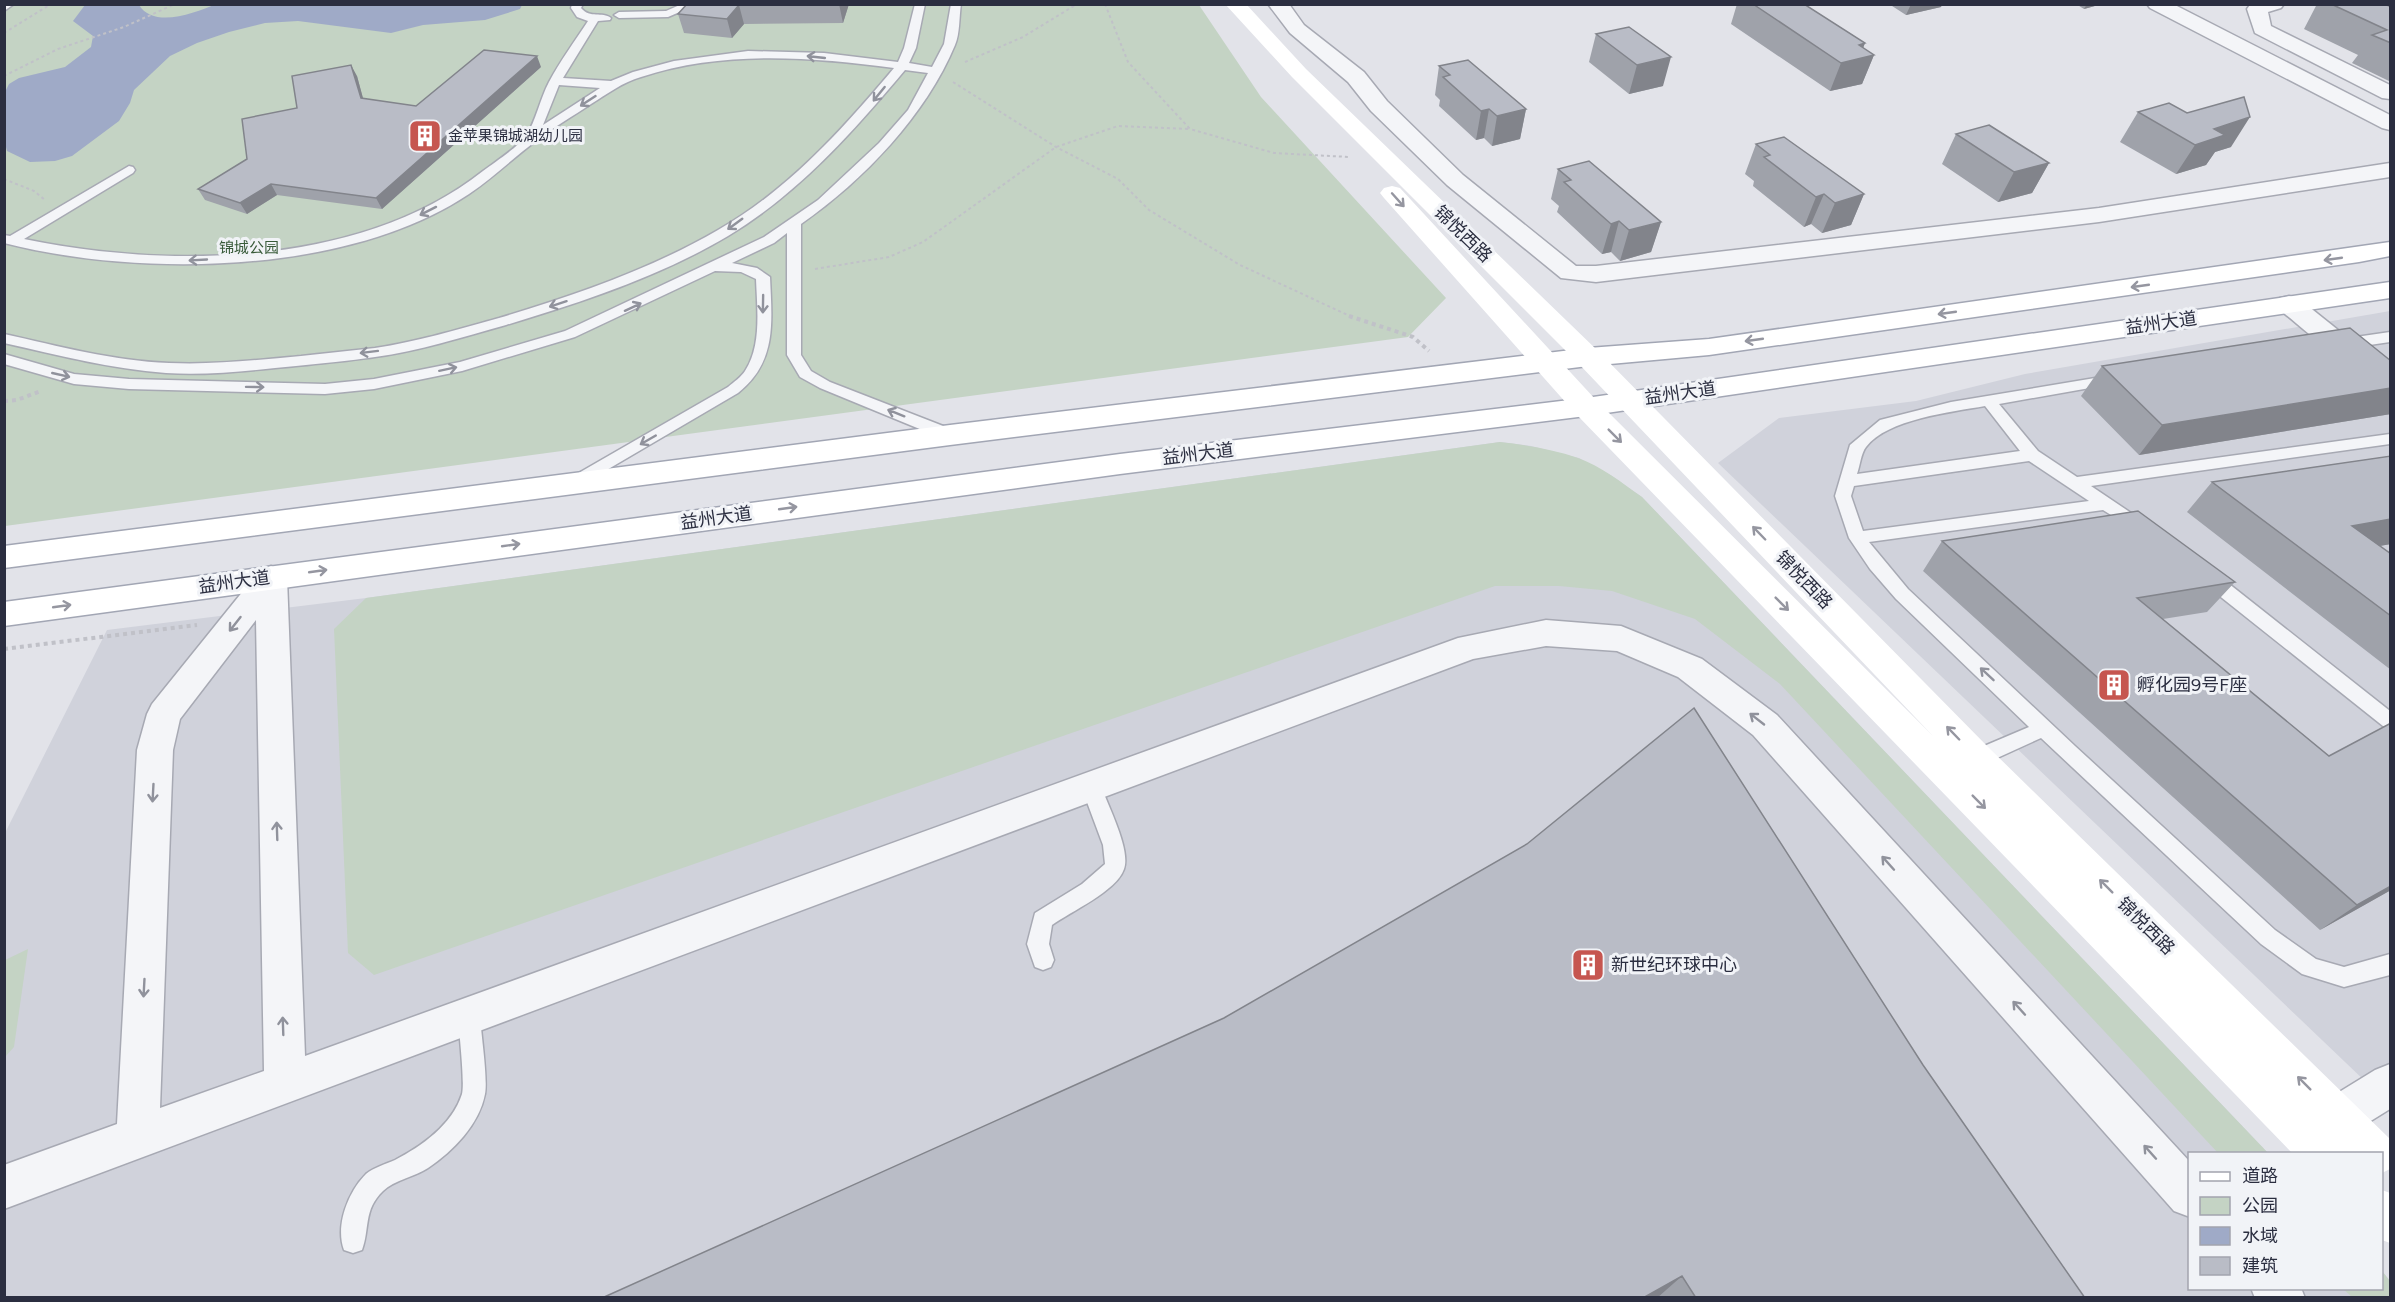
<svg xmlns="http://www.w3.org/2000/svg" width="2395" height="1302" font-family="Figtree,'Noto Sans SC',sans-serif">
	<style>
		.built { fill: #d0d2db }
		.green { fill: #c4d3c4 }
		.water { fill: #9faac7 }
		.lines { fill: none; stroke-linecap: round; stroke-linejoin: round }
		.lane-casing { stroke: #a7a9b3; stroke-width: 3 }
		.street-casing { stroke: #a7a9b3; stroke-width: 3 }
		.primary-casing { stroke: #a2a6b4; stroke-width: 3 }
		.path-far1 { stroke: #c0c1c8; stroke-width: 2; stroke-dasharray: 3 3; stroke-linecap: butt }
		.path { stroke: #c0c1c8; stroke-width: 4; stroke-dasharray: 4 4; stroke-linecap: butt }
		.lane { fill: #f4f5f8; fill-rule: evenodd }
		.street { fill: #f4f5f8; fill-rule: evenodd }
		.secondary { fill: #fff; fill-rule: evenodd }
		.primary { fill: #fff; fill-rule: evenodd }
		.wall { fill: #9fa2aa }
		.shaded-wall { fill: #82848b }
		.building { fill: #b9bcc6; stroke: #82848b; stroke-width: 1.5 }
		.oneway { stroke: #90929c }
		.oneway2 { stroke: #9596a0 }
		.labels { text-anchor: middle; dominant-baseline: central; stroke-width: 6; stroke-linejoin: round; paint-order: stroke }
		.far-poi-label { font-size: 15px; fill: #2b2e40; stroke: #f1f3f7; text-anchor: start }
		.far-park-label { font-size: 15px; fill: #395b3a; stroke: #f1f3f7 }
		.street-label { font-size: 18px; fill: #2b2e40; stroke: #f1f3f7 }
		.poi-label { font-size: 18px; fill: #2b2e40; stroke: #f1f3f7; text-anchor: start }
	</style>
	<rect width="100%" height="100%" fill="#e2e3e9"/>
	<path class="built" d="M2390,311V1105L1718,463L1779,418L1916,401L2025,374Z
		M1500,442L1531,446L1579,458L1612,476L1642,497L2268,1153L2190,1154V1288H2382V1271L2390,1281V1297H5L4,835L107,630L366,598Z"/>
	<path class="green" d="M4,5H1199L1261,97L1446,298L1408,337L5,526Z
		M1500,442C1526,445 1553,449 1578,458C1601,466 1622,483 1642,497L2268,1153H2218L1780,684L1695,619L1612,591L1559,586H1495L374,975L348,953L334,629L366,598Z
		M28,949L14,1047L5,1057V960Z
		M2382,1271L2390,1281V1297H2352L2343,1289L2382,1288Z"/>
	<path class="water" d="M216,4H522V5L520,9L485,20L423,25L391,33L298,21L265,23L229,32L197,43L170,56L134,90L130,103L119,121L72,156L55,161L30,162L7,151L5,143V92L9,84L19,78L65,67L91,47L93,36L73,21L85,5H139C154,29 195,13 216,4Z"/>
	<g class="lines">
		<g class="lane-casing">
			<path id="lane" d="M4,4H14L4,11Z
				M572,4H583L581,8C590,19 602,11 611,18L610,20L598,21L563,78L611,81L633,72L674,61L748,51L824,53L898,62L904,48L915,4H925L916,48L909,63L932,67L944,44L951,4H961C959,17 960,34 955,45C926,115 863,181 801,224V355L811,371L830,382L956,431L958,435L956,439H944L820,388L800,377L787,355V233L774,243L732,263L757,268L770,277C772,323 777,362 738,393L576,488L570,486L568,482L570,478L728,387C734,382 741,377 745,371C762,346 757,307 756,279L741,272L715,271L575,337L462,371L374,389L325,394L129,389L74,384L4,364V354L74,374L129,379L325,384L374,379L460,362L565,331L764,237L818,200L879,143L908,110L928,73L905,70C853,132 798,194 728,236C659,277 582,302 506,325C463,337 419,351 375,357C349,361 322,363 296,366C253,370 209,376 166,373C111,369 58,355 4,343V334C59,346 113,361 169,363C213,365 257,360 301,356C326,353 350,351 375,348C416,342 459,329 499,318C575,295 649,270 718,230C788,190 843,129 894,68C810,57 723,50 641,77C623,82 607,94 591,104C573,116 554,127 536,141C513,158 493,178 469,194C348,275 141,278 4,243V235L10,236L129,166L133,167L135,170L133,173L24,239C170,269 362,267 483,171C495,162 518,147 526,136C536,121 540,99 549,82C560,61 575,41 588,21L577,17L571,8ZM559,85L600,88L543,125Z
				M682,4H698L668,17L619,18L614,15L619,12L666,11Z
				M2390,332V342L2342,349L2335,344L2342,339Z
				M2113,375L2118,377L2120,380L2118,383L1999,404L2038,451L2077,477L2390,434V444L2091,486L2146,523L2148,527L2146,531L2140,533L2103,510L1869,542L1908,589L2075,746L2275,930L2316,959L2344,967L2390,954V975L2344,987L2302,974L2261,944L2041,738L1984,764L1977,766L1970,764L1967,758L1970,752L2029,727L1896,599L1870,569L1849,538L1835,496L1850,445L1880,420L1951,402ZM1985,406L2020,451L1857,474C1860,466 1861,453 1866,447C1887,419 1952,412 1985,406ZM2029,461L2089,501L1863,531L1851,496L1854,486Z
				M2208,571L2214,572L2390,711V728L2383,726L2202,582L2199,577L2202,572Z
				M1091,778L1098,780L1101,786C1108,806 1131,850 1124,869C1117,891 1070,912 1052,925L1049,944L1054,960L1051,967L1043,970L1035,967L1027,944L1035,913L1082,884L1105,864L1103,845L1081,786L1084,780Z
				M469,1005L477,1009L480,1016C481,1034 488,1079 485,1094C479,1125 453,1151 428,1168C415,1177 394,1180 383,1191C363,1210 370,1229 362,1250L353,1253L344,1250C335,1226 348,1192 366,1174C373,1168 386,1164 395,1160C422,1146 452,1125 462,1094C465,1082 459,1032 458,1016L461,1009Z"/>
		</g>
		<g class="street-casing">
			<path id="street" d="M1268,4H1289L1304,25L1364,72L1387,101L1463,175L1576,266H1596L2099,208L2390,163V177L2099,222L1596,282L1561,278L1447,185L1371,111L1348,82L1290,33Z
				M2147,4H2173L2390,115V130L2382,128L2150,8Z
				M2284,4L2281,8L2268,12L2271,26L2390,85V99L2382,98L2255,33L2247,9L2250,5Z
				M2289,296L2298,298L2348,338L2390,367V388C2363,382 2304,329 2280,310L2276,304L2280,298Z
				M271,566L282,570L287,578L305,1056L1458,638L1546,620L1621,626L1702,659L1777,715L2190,1162V1217L2174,1211L1753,735L1678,677L1617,651L1546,646L1473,659L4,1209V1165L117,1124L137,750L147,714L152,704L260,570ZM256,620L264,1071L160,1108L173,750L180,719Z
				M2390,1064V1109L2353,1132L2338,1138L2323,1132L2317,1117L2323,1102L2375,1070Z
				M2251,1288H2301L2305,1298H2255Z"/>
		</g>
		<g class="primary-casing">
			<path id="primary" d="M2390,242V256L2359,262L1709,355L1588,366L950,445L4,568V546L950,425L1588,348L1709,339Z
				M2390,282V298L1586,416L1120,474L4,626V602L1120,454L1586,398Z"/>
		</g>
		<path class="path-far1" d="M1105,4L1128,62L1190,129L1274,153L1349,157
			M4,33L51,4
			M965,62L1023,37L1077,4
			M4,76L58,49L124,27L175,4
			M953,82L1056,147L1118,179L1149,210L1240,265L1354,318
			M4,179L34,191L45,200
			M815,269L889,257L923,242L1056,147L1118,126L1190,129"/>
		<path class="path" d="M1349,316L1413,337L1429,351
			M4,401L17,400L41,391
			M4,649L197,625"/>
		<use href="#lane" class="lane"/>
		<use href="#street" class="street"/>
		<path class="secondary" d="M1225,4H1246L1306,69L1598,351L1989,748L2390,1139V1169L2382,1173V1154H2293L1576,414L1384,198L1380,193L1384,188L1392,186L1400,188L1596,400L1933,736L1578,363L1292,77Z
			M2382,1190L2390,1193V1243L2382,1240Z"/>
		<use href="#primary" class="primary"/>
	</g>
	<path class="wall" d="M687,4H849L843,23L744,24L732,38L684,33L678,14Z
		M1737,4H1804L1865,43L1863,48L1874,55L1862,84L1830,91L1731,24Z
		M1889,4H1942L1941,7L1906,15Z
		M2076,4H2102L2084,9Z
		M2317,4H2385L2391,7V82L2352,63L2358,55L2304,29Z
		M1629,27L1663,86L1629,94L1589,62L1596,34Z
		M1439,66L1526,109L1520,139L1492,146L1484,138L1476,140L1439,106L1440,100L1435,95Z
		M541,67L382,209L277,195L247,214L205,200L198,189L247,159L357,76L363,99L416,106Z
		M2138,112L2231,147L2215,152L2206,165L2176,174L2120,142Z
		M1956,134L2049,163L2032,193L1998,202L1942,164Z
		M1756,144L1864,194L1851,225L1822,233L1811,224L1804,227L1753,186L1754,181L1745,174Z
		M1558,169L1661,222L1651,252L1620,261L1611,252L1602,254L1557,212L1559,206L1551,199Z
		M2391,356V414L2139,455L2081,396L2102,366L2388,359Z
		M2391,456V544L2379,546L2391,554V670L2187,512L2212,482Z
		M1942,541L2235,582L2207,612L2163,619L2329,756L2391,723V890L2320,930L1923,571Z
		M1923,1065L2085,1298H602Z"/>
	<path class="shaded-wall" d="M839,4H849L843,23Z
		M1911,4H1942L1941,7L1906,15Z
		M2087,4H2102L2084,9Z
		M739,5L744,24L732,38L727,19Z
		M1865,43L1859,58L1874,55L1862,84L1830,91L1841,63L1859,45Z
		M537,56L541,67L382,209L376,198Z
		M1671,57L1663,86L1629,94L1637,65Z
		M351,65L357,76L366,109L361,98Z
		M1489,109L1484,138L1476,140L1481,111Z
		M1526,109L1520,139L1492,146L1497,116Z
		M2250,117L2231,147L2215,152L2206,165L2176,174L2195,145L2214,129Z
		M2049,163L2032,193L1998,202L2014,172Z
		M271,184L277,195L247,214L240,203Z
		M1824,194L1811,224L1804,227L1816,197Z
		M1864,194L1851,225L1822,233L1835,203Z
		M1619,221L1611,252L1602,254L1611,224Z
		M1661,222L1651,252L1620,261L1629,230Z
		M2391,388V414L2139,455L2162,425Z
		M2391,519V544L2322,556L2352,526Z
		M2391,886V890L2320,930L2357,905Z
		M1682,1276L1657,1298H1643Z"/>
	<path class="building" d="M687,4H758L739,5L727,19L678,14Z
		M1753,4H1804L1865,43L1859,45L1874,55L1841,63Z
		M2331,4H2385L2391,7V43L2372,35L2387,30Z
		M1629,27L1671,57L1637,65L1596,34Z
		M484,50L537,56L376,198L271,184L240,203L198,189L247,159L242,119L297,108L292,76L351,65L361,98L416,106Z
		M1468,60L1526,109L1497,116L1489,109L1481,111L1443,77L1450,75L1439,66Z
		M2244,97L2250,117L2214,129L2225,135L2195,145L2138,112L2169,103L2187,113Z
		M1989,125L2049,163L2014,172L1956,134Z
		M1784,137L1864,194L1835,203L1824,194L1816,197L1764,157L1770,155L1756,144Z
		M1589,161L1661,222L1629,230L1619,221L1611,224L1564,182L1571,180L1558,169Z
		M2350,328L2391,361V388L2162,425L2102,366Z
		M2391,456V519L2352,526L2391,554V616L2212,482Z
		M2138,511L2235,582L2137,598L2329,756L2391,723V886L2357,905L1942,541Z
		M1694,708L1923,1065L2085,1298H1696L1682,1276L1643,1298H602L1224,1018L1527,844Z"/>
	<defs><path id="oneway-shaft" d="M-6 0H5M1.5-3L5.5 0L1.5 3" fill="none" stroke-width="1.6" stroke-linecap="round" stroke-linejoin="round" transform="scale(1.5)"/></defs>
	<g class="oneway">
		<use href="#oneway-shaft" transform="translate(816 57) rotate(-174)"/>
		<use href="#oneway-shaft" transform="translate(879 94) rotate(129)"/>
		<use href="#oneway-shaft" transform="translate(588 101) rotate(147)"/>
		<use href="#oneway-shaft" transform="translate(428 211) rotate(153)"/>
		<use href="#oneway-shaft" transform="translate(735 224) rotate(144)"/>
		<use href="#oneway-shaft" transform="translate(198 260) rotate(177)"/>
		<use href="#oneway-shaft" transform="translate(558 304) rotate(162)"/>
		<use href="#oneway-shaft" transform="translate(763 304) rotate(91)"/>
		<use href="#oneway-shaft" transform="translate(633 307) rotate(-25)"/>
		<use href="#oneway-shaft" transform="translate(369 352) rotate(173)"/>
		<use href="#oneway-shaft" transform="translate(448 369) rotate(-12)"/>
		<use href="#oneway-shaft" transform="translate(61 375) rotate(13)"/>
		<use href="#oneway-shaft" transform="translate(255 387) rotate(1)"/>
		<use href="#oneway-shaft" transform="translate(896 413) rotate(-158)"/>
		<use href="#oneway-shaft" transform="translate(648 440) rotate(150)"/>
		<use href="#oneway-shaft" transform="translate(235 624) rotate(128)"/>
		<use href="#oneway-shaft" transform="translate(1987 674) rotate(-137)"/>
		<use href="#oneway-shaft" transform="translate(1757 719) rotate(-142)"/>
		<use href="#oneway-shaft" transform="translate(153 793) rotate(93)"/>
		<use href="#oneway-shaft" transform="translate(277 831) rotate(-92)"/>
		<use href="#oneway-shaft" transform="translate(1888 863) rotate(-132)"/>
		<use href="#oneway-shaft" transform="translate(144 988) rotate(93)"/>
		<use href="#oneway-shaft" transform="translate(2019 1008) rotate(-132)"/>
		<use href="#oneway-shaft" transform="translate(283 1026) rotate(-92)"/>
		<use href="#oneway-shaft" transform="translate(2150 1152) rotate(-132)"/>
	</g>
	<g class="oneway2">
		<use href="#oneway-shaft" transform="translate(1398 200) rotate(48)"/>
		<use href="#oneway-shaft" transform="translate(2333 259) rotate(172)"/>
		<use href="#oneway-shaft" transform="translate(2140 286) rotate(172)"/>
		<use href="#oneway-shaft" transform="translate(1947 313) rotate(172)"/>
		<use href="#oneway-shaft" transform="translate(1754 340) rotate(172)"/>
		<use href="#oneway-shaft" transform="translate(1615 436) rotate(45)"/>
		<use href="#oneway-shaft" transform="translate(788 508) rotate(-8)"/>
		<use href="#oneway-shaft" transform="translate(1759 533) rotate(-134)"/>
		<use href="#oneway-shaft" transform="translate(511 545) rotate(-8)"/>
		<use href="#oneway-shaft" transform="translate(318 571) rotate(-8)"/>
		<use href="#oneway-shaft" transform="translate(1782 604) rotate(45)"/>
		<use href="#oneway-shaft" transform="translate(62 606) rotate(-8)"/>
		<use href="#oneway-shaft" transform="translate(1953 733) rotate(-134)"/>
		<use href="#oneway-shaft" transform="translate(1979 802) rotate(45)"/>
		<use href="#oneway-shaft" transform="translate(2106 886) rotate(-135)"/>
		<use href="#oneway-shaft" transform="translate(2304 1083) rotate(-135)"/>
	</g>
	<defs>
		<g id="building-square" transform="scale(1.725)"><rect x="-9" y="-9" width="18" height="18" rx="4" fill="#c65650" stroke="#f1f3f7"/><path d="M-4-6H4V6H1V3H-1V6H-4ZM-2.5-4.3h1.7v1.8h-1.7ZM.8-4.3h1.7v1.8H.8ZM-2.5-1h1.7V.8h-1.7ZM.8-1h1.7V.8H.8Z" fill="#fff"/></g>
	</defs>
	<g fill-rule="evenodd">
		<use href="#building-square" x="425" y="136"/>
		<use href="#building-square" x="2114" y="685"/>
		<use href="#building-square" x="1588" y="965"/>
	</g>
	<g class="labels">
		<g class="far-poi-label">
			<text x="448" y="136">金苹果锦城湖幼儿园</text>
		</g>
		<g class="far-park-label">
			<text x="249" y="248">锦城公园</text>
		</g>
		<g class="street-label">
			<text transform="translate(1463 234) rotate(44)">锦悦西路</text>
			<text transform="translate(2161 323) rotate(-8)">益州大道</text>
			<text transform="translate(1680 393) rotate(-8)">益州大道</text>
			<text transform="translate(1198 454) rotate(-7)">益州大道</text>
			<text transform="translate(716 518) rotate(-8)">益州大道</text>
			<text transform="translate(1804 580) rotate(46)">锦悦西路</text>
			<text transform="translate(234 582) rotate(-8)">益州大道</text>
			<text transform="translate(2146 926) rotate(45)">锦悦西路</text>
		</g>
		<g class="poi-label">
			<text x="2137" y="685">孵化园9号F座</text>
			<text x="1611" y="965">新世纪环球中心</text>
		</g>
	</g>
	<rect width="2395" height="1302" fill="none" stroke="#2b2e40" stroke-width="12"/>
	<rect x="2188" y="1152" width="195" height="138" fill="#f1f3f7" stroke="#a2a4ae" stroke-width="1.5"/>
	<rect x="2200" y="1172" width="30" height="9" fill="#ffffff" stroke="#a2a4ae" stroke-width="1.5"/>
	<text x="2242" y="1182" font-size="18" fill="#2b2e40">道路</text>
	<rect x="2200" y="1197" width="30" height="18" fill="#c4d3c4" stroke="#a2a4ae" stroke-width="1.5"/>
	<text x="2242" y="1212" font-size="18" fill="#2b2e40">公园</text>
	<rect x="2200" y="1227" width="30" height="18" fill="#9faac7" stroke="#a2a4ae" stroke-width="1.5"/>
	<text x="2242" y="1242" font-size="18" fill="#2b2e40">水域</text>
	<rect x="2200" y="1257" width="30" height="18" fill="#b9bcc6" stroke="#a2a4ae" stroke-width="1.5"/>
	<text x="2242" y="1272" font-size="18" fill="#2b2e40">建筑</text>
</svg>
